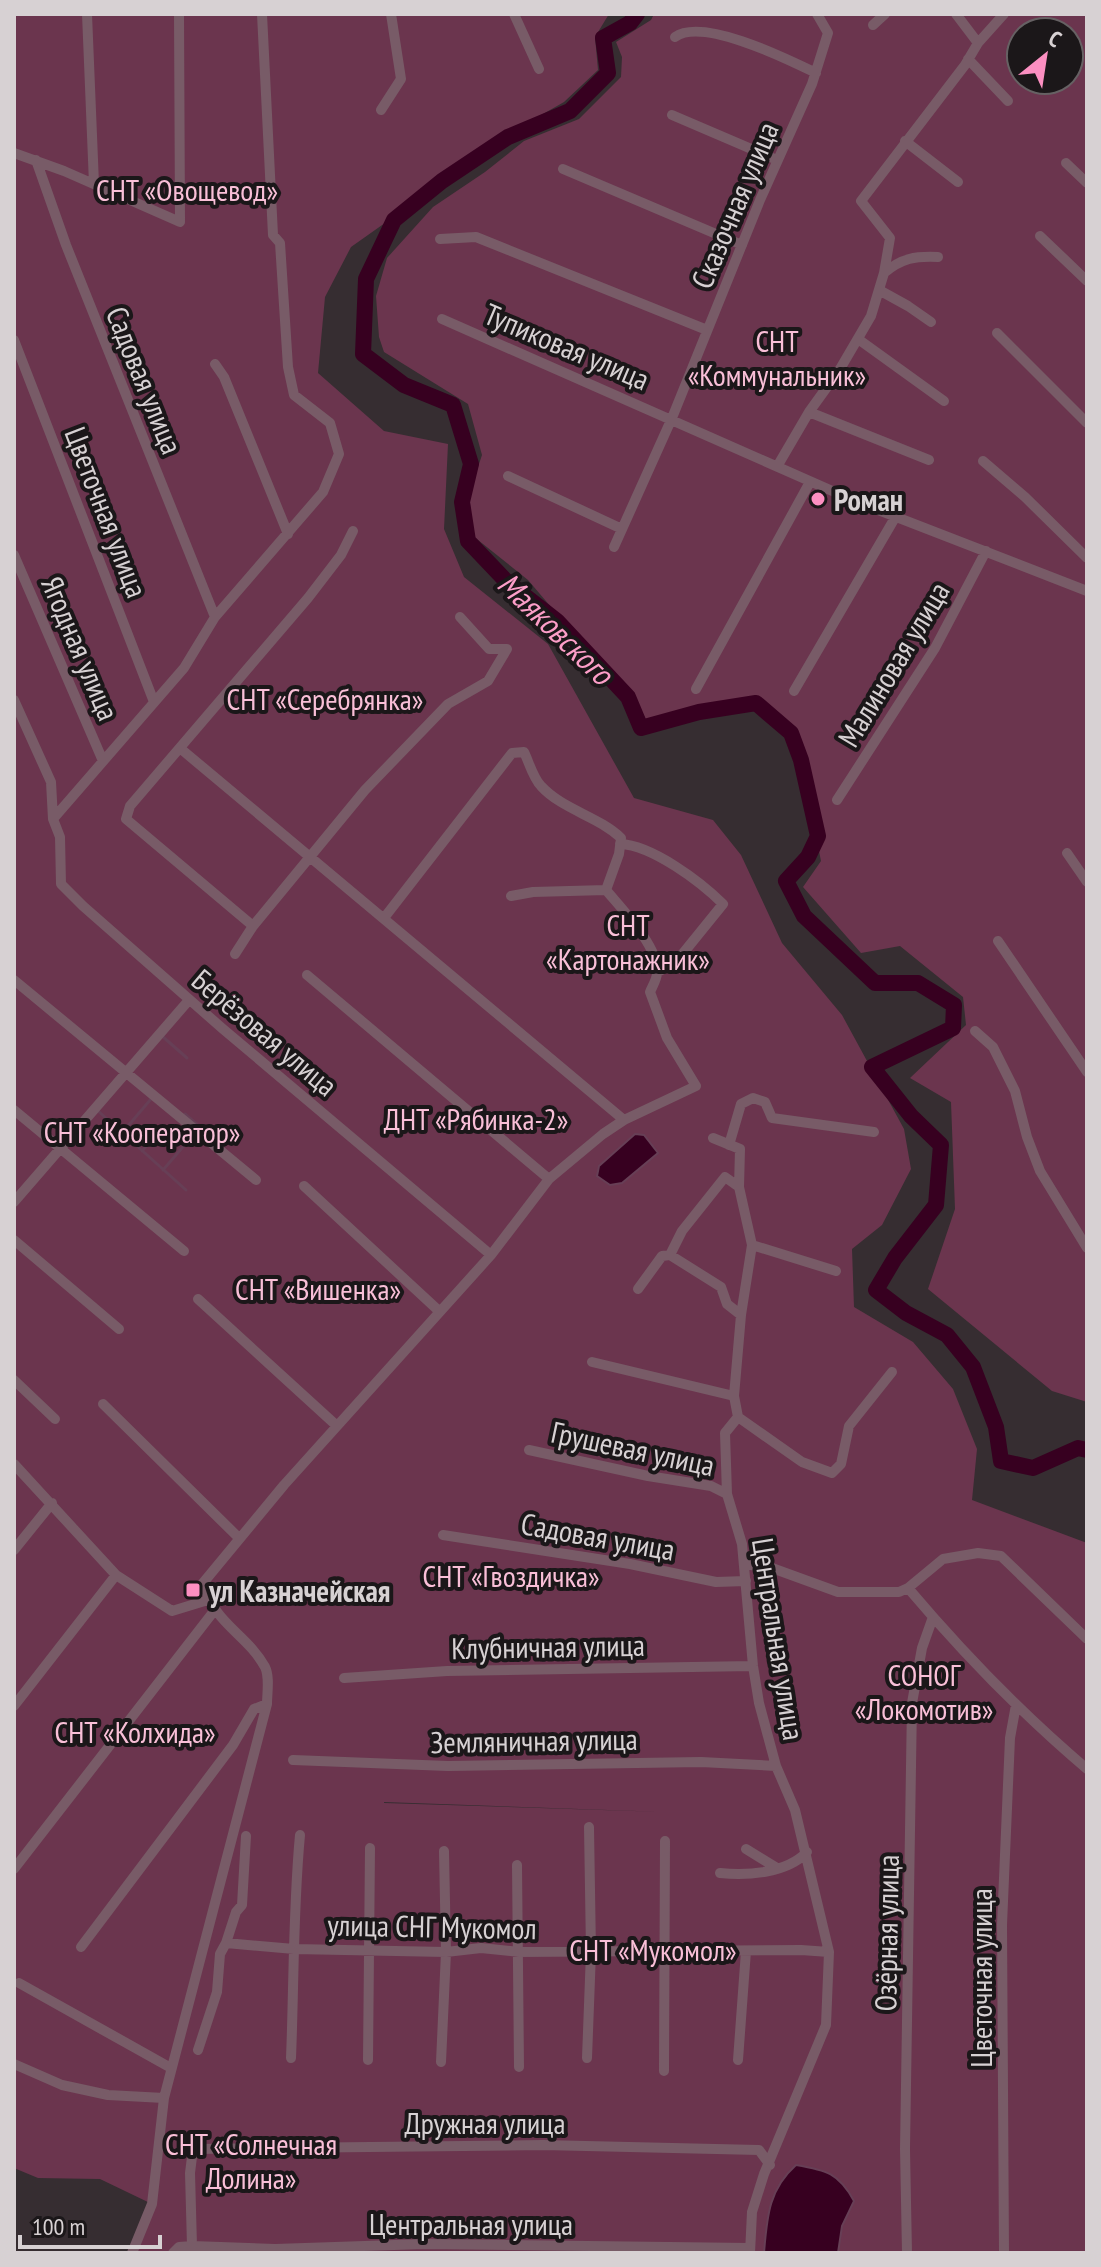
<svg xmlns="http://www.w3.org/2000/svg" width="1101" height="2267" font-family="'PT Sans Narrow',sans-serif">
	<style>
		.green { fill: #6b354e; fill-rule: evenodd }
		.water { fill: #370020; stroke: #673f56; stroke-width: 2 }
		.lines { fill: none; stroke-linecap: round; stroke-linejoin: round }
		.stream { stroke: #673f56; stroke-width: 3 }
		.river { stroke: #370020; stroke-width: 16 }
		.minor { stroke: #785b67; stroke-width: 10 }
		.poi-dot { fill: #fc8fc1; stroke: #1b1719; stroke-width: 3 }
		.labels { text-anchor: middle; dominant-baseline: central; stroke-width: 8; stroke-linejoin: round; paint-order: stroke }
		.park-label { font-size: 30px; fill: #f9bfd7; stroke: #1b1719 }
		.street-label { font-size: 30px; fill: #d7d1d3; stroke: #1b1719 }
		.poi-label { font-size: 30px; font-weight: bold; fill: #d7d1d3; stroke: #1b1719; text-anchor: start }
		.water-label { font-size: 32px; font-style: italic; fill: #fc9ec8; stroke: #1b1719 }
	</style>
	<rect width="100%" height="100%" fill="#362d31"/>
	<path class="green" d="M14,14H609L595,37L598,70L564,102L454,165L426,194L351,247L325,297L318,373L384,431L448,444L444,529L464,577L548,644L634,798L713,820L741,855L782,943L842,1015L904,1129L911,1169L882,1225L852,1249L854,1307L913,1342L953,1389L977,1449L972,1500L1087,1543V2253H132L152,2204L100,2179L38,2178L14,2168ZM384,1803V1802L665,1812Z
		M654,14H1087V1402L1052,1391L928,1289L955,1209L951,1102L910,1078L966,1025L963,997L900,946L861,953L803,887L821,861L801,760L791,733L755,703L641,728L626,695L528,580L473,536L469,494L482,455L468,404L384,352L379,337L376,296L387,258L433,207L485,172L524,141L579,119L621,77L622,57L616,42L651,20ZM1021,32H1069V80H1021Z"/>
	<path class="water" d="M635,1134L644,1135L658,1153L622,1183L610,1185L597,1176L599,1166Z
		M796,2165C826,2170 839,2173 854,2201L842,2226L838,2253H764C767,2218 768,2190 796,2165Z"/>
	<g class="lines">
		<path class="stream" d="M162,1036L187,1058
			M97,1110L186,1190
			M185,1114L201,1128
			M122,1133L151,1099
			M142,1151L162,1129
			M163,1170L195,1133"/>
		<path class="river" d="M637,14L630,23L603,38L608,73L570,111L508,137L442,181L394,220L366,279L363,354L404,385L453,405L471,464L462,502L468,541L506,581L557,621L628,697L641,728L699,712L756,703L791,733L801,760L818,836L808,857L786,881L804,916L875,983H918L954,1005L953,1028L872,1067L911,1116L941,1145L936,1205L895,1258L876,1290L906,1313L947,1335L973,1367L996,1427L1001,1461L1033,1468L1078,1448L1087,1450"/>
		<path class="minor" d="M87,14L94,184
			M514,14L539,69
			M956,14L978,43
			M873,25L885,14
			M675,37C703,17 787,59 816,73
			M968,59L1008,101
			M381,110L401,79L391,14
			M672,115L777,160
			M905,141L958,182
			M14,153L64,171L180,222L179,14
			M36,160L66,245L215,617
			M1066,163L1087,183
			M563,169L742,245
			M1040,236L1087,281
			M440,239L476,237L707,330
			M884,273C902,258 915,256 938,257
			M879,290L908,306L931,322
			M442,319L855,501L1087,591
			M997,333L1087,423
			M858,339L944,401
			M14,340L154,702
			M215,364L224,377L288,534
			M809,412L929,460
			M983,461L1025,497L1087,558
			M778,465L809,412L840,369L871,316L884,273L890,238L861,201L965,65L978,43L1004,14
			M508,476L622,529
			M614,547L672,418L760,200L812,84L828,33L817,14
			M14,555L103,761
			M696,689L810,482
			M794,691L896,516
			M14,700L51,782L53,819L60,837L61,884L83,906L223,1029L491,1255
			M181,749L624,1120
			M837,800L935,648L986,551
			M53,819L184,668L215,617L323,492L339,454L330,423L294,395L288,367L280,243L273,235L262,14
			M620,844C652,845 701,882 723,904L676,962L658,972
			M1067,853L1087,882
			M384,918L512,753L524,752C529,762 533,778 541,786C563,810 598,816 621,838L619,854L606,890L533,892L511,896
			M253,926L126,819L130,806L308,598L341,555L353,531
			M998,941L1087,1072
			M235,954L253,926L365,790L448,704L488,681L507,649H489L460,617
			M307,975L549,1179
			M14,980L256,1180
			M975,1031L993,1047L1015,1091L1027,1137L1040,1171L1087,1248
			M14,1110L184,1251
			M713,1138L740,1149L739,1187L752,1245L741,1315L734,1396L738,1417L725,1433L727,1494L742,1544L753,1666L759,1703L776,1766L795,1810L829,1952L826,2025L764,2174L752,2212L750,2253
			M729,1145L741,1104L753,1098L765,1102L772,1118L874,1132
			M304,1186L439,1311
			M739,1187L725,1177L682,1231L670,1255L721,1287L727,1304L741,1315
			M14,1202L189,1000
			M14,1240L119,1329
			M752,1245L836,1271
			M638,1289L662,1256L670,1255
			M198,1299L337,1426
			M592,1362L734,1396
			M14,1380L55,1419
			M103,1404L238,1537
			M738,1417L802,1462L832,1473L841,1464L849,1426L892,1372
			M529,1450L648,1476L711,1486L727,1494
			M14,1464L116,1575L172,1611L208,1600
			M443,1535L630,1564L716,1582L746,1581
			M14,1550L52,1503
			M744,1564L772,1568L838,1592H899L908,1588L943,1559L978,1553L1001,1556L1087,1639
			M908,1588C963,1653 1022,1714 1087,1769
			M344,1678L447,1671L753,1666
			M14,1706L116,1575
			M293,1760L448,1766L701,1762L776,1766
			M746,1849L777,1868
			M517,1865L519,2067
			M14,1869L214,1611
			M720,1873C748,1876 787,1873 807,1852
			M226,1943L294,1949L446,1952L481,1948L519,1952L801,1950L829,1952
			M81,1947L233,1745L254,1709L267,1704
			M19,1983L171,2068
			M198,2050L217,1992L220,1954L226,1943L236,1912L242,1905L246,1836
			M291,2058C294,1984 293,1909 300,1835
			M587,2058L591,1952L589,1827
			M368,2060L370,1848
			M738,2060L746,1951
			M441,2062L446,1952L444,1851
			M14,2064L62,2085L108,2095L164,2098
			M664,2071L665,1841
			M192,2246L190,2173L193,2149L543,2145L759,2150L770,2165
			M132,2253L152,2204L164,2098L267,1704C267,1693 270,1677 265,1667C246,1633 215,1625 203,1583L284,1485L491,1255L549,1179L603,1134L624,1120L696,1086L667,1038L650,992C652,987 657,979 657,973C660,948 621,908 606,890
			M173,2253L179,2247L192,2246L275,2249L424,2244L750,2248
			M907,2253L905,2149L912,1703L922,1648L933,1617
			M1004,2253L1002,1925L1010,1738L1016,1705"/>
	</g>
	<g class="poi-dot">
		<circle cx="818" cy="499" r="8"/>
		<rect x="185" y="1582" width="16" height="16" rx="4"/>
	</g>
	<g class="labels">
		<g class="park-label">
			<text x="187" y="189">СНТ «Овощевод»</text>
			<text x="777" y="340">СНТ<tspan x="777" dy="34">«Коммунальник»</tspan></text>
			<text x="325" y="698">СНТ «Серебрянка»</text>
			<text x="628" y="924">СНТ<tspan x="628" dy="34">«Картонажник»</tspan></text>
			<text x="476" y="1118">ДНТ «Рябинка-2»</text>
			<text x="142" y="1131">СНТ «Кооператор»</text>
			<text x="318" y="1288">СНТ «Вишенка»</text>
			<text x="511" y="1575">СНТ «Гвоздичка»</text>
			<text x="924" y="1674">СОНОГ<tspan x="924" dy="34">«Локомотив»</tspan></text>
			<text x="135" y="1731">СНТ «Колхида»</text>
			<text x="653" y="1949">СНТ «Мукомол»</text>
			<text x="251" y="2143">СНТ «Солнечная<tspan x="251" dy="34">Долина»</tspan></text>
		</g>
		<g class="street-label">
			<text transform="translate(734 205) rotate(-67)">Сказочная улица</text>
			<text transform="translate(567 346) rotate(23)">Тупиковая улица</text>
			<text transform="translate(145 380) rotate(68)">Садовая улица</text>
			<text transform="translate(107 512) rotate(69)">Цветочная улица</text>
			<text transform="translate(81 648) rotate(67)">Ягодная улица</text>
			<text transform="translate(893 664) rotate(-59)">Малиновая улица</text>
			<text transform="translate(265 1032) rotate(40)">Берёзовая улица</text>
			<text transform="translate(633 1448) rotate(12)">Грушевая улица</text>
			<text transform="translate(598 1536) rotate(10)">Садовая улица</text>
			<text transform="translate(779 1639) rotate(81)">Центральная улица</text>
			<text transform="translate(548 1646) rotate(-1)">Клубничная улица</text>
			<text transform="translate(534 1740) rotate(-1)">Земляничная улица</text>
			<text transform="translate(432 1926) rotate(1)">улица СНГ Мукомол</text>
			<text transform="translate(886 1933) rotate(-89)">Озёрная улица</text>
			<text transform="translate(980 1978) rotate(-90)">Цветочная улица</text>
			<text x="485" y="2122">Дружная улица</text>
			<text x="471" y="2223">Центральная улица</text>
		</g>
		<g class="poi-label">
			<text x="834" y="499">Роман</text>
			<text x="209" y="1590">ул Казначейская</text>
		</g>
		<g class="water-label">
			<text transform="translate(556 628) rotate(44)">Маяковского</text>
		</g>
	</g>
	<rect width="1101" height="2267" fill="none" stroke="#d7d1d3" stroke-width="32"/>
	<g transform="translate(1045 56) rotate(30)"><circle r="38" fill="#1b1719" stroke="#666163" stroke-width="2"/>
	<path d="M0-6L14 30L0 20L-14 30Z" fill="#fc8fc1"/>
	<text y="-12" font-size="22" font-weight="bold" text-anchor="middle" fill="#d7d1d3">С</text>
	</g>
	<path d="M20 2235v12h140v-12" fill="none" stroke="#d7d1d3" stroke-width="4"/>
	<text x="32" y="2235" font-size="24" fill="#d7d1d3" stroke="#1b1719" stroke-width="6" paint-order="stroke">100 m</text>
</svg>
